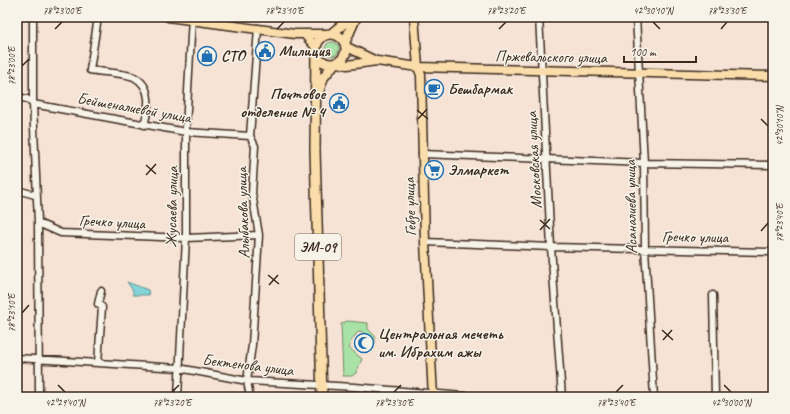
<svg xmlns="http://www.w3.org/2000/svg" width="790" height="414" font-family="Caveat,sans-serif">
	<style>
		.green { fill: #a8e2a7; stroke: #728662 }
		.water { fill: #82d4d9; stroke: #66908e }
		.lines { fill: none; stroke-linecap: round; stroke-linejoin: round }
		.minor-casing { stroke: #3b2a1e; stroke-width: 9 }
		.major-casing { stroke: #3b2a1e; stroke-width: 11 }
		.highway-casing { stroke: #3b2a1e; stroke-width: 12 }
		.minor { stroke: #f7f3e8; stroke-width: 6 }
		.major { stroke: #faddab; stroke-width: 8 }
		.highway { stroke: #faddab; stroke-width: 9 }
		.ticks { fill: none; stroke: #3b2a1e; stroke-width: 1.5 }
		.labels { text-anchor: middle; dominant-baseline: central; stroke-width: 3; stroke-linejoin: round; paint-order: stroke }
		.shield { fill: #f7f3e8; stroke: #73665b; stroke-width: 1 }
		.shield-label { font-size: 15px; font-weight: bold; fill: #3b2a1e }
		.poi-label { font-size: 16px; font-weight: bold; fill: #3b2a1e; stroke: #f7f3e8; text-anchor: start }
		.street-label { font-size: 16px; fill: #3b2a1e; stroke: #f7f3e8 }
		.neatline { fill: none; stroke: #3b2a1e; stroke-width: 1.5 }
		.ticks-label { font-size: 10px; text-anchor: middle; fill: #3b2a1e }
	</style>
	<rect width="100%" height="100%" fill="#f7e3d6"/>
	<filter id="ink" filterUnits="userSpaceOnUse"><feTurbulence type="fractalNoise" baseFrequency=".025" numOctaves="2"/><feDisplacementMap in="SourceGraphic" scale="8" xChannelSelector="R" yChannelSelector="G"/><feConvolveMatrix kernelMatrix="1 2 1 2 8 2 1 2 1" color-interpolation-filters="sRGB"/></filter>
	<g filter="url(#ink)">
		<path class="green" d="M325 49a7 7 0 1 1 14 0a7 7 0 1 1-14 0Z
			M347,321L368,323V329L375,336V343L361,331L358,332L351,341L349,348L362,359L356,373L352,376H343L341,324Z"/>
		<path class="water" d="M127,282L148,290L149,295H133V291Z"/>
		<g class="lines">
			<g class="minor-casing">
				<path id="minor" d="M33,17V104L38,223L39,397
					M98,17L90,70C100,72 125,73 134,77C153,87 149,108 144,125
					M539,17L551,247L562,397
					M636,17L644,163L645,249L654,397
					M17,97L27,99L33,104L186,132L250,136
					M422,154L644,163L773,165
					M17,190L35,195
					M38,223L61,233L186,238L259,235
					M425,242L551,247L773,252
					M713,295L715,397
					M17,358L179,368L247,381L354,387L476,397
					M98,363L102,307L98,304L101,291
					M178,397L186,238V128L192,17
					M250,397L247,381L252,345L259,235L252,193L255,146L250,136L258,28"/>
			</g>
			<g class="major-casing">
				<path id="major" d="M168,17L295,34H326
					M414,17L418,67L421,75L425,242L433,397
					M306,36L316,47
					M347,47L376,61
					M339,63L347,65L377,61L418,67L773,76"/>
			</g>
			<g class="highway-casing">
				<path id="highway" d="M316 49a15 15 0 1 1 30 0a15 15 0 1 1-30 0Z
					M331,34L352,17
					M345,42L356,17
					M316,51L315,150L322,397
					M318,94L323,78L334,64"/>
			</g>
			<use href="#minor" class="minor"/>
			<use href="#major" class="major"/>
			<use href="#highway" class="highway"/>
		</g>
	</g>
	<path class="ticks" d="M653,22L660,29M55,29L62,22M277,29L284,22M499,29L506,22M721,29L727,22M22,66L29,59M417,110L428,119M418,119L427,109M761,119L768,126M146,165L156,174M146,175L156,164M540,220L550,229M540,230L550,219M761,231L768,223M268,275L279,284M269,285L278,275M22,313L29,305M662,330L673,340M663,340L672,330M58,385L65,392M724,385L731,392M172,392L179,385M394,392L401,385M616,392L623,385"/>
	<defs>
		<g id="civic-ring" transform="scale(1)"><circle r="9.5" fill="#f7f3e8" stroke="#1f6fb2" stroke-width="1.5"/><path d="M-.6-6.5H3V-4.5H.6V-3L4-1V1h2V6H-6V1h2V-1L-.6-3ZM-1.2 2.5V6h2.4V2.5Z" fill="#1f6fb2"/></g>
		<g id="shop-ring" transform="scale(1)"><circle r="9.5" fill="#f7f3e8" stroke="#1f6fb2" stroke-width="1.5"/><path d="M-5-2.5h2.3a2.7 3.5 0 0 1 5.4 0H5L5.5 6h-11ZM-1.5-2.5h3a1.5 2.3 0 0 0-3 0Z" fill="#1f6fb2"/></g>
		<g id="cafe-ring" transform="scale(1)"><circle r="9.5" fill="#f7f3e8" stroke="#1f6fb2" stroke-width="1.5"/><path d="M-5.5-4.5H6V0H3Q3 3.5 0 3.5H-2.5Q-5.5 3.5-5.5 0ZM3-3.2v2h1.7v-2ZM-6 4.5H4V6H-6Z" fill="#1f6fb2"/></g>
		<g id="supermarket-ring" transform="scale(1)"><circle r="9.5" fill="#f7f3e8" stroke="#1f6fb2" stroke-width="1.5"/><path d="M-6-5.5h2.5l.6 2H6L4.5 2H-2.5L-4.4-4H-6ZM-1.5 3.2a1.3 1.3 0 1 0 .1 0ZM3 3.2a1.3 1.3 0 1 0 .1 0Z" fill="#1f6fb2"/></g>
		<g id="mosque-ring" transform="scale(1)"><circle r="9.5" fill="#f7f3e8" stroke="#1f6fb2" stroke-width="1.5"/><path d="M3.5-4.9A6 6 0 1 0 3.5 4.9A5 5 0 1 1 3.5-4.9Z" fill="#1f6fb2"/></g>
	</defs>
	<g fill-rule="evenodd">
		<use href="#civic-ring" x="265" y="51"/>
		<use href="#shop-ring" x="207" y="56"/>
		<use href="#cafe-ring" x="434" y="89"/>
		<use href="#civic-ring" x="339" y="103"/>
		<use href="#supermarket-ring" x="434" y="170"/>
		<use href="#mosque-ring" x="364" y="343"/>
	</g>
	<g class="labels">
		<rect class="shield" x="295" y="234" width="46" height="26" rx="3"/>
		<g class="shield-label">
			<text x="318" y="247">ЭМ-09</text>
		</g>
		<g class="poi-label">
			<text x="279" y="51">Милиция</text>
			<text x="221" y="56">СТО</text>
			<text x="448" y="89">Бешбармак</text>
			<text x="325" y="94" text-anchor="end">Почтовое<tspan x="325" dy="18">отделение № 4</tspan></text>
			<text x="448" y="170">Элмаркет</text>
			<text x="378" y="334">Центральная мечеть<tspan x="378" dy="18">им. Ибрахим ажы</tspan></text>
		</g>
		<g class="street-label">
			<text transform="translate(551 57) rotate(1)">Пржевальского улица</text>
			<text transform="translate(134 108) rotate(10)">Бейшеналиевой улица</text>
			<text transform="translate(534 160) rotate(-93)">Московская улица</text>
			<text transform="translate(172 207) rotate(-89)">Жусаева улица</text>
			<text transform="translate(410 207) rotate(-92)">Гебзе улица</text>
			<text transform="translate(631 207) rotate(-91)">Асаналиева улица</text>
			<text transform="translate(243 213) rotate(-92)">Алыбакова улица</text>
			<text transform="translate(112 222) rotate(3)">Гречко улица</text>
			<text transform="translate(695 237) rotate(1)">Гречко улица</text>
			<text transform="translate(248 365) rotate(7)">Бектенова улица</text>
		</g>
	</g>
	<rect width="790" height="414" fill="none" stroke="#f7f3e8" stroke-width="44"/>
	<path d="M624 56v6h72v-6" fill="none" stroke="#3b2a1e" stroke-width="2"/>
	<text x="630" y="56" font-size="12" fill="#3b2a1e" stroke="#f7f3e8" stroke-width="3" paint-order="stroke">100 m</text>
	<rect x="22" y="22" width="746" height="370" class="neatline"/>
	<g class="ticks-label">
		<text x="62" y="14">78°23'00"E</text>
		<text x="284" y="14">78°23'10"E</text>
		<text x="506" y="14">78°23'20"E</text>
		<text x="653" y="14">42°30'10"N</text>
		<text x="727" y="14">78°23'30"E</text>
		<text transform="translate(11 66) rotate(-90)" y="4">78°23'00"E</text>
		<text transform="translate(779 126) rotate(-90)" y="4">42°30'10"N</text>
		<text transform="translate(779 223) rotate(-90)" y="4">78°23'40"E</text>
		<text transform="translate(11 313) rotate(-90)" y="4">78°23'10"E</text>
		<text x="65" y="406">42°29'40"N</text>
		<text x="172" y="406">78°23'20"E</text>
		<text x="394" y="406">78°23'30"E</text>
		<text x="616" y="406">78°23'40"E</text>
		<text x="731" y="406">42°30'00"N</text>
	</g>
</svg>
